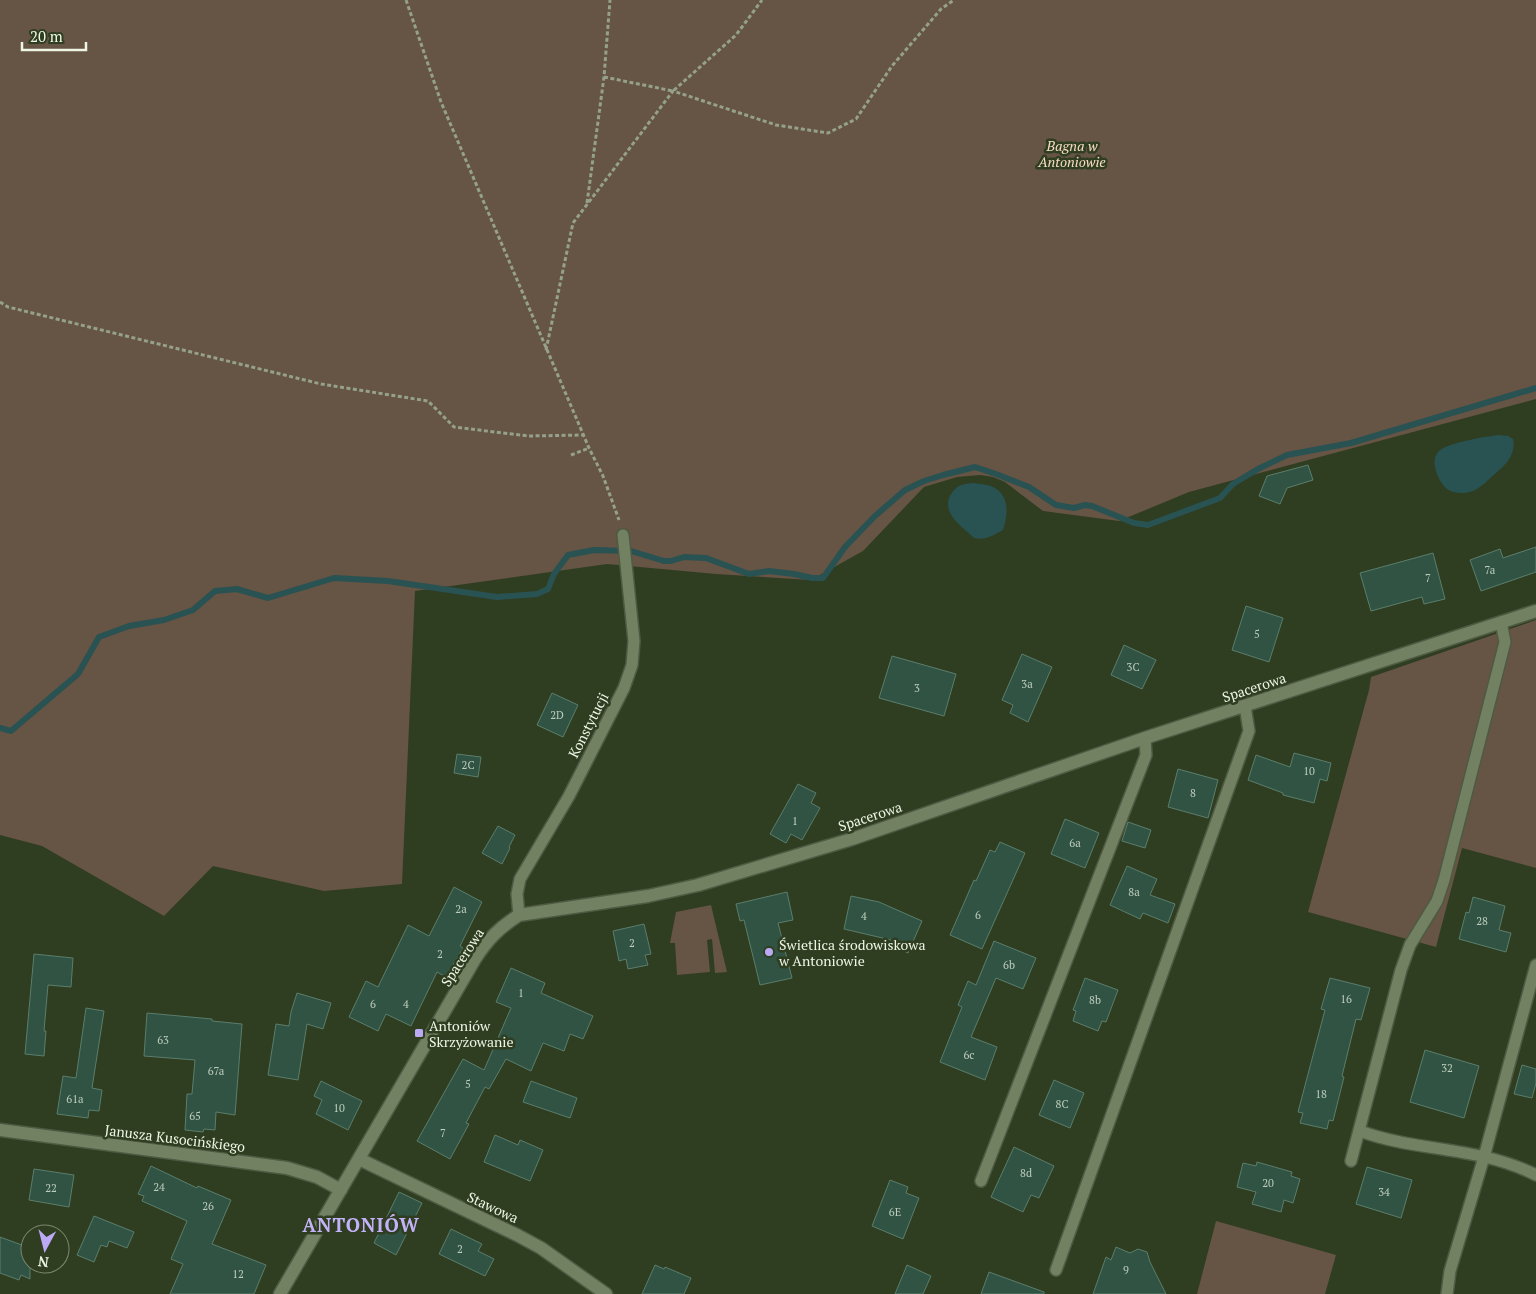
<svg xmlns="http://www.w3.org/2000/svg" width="1536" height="1294" font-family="'PT Serif',serif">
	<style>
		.green { fill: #665444 }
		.water { fill: #295253 }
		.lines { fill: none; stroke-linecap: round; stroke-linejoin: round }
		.stream { stroke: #295253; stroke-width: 6 }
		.building { fill: #315343; stroke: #5b7e6c }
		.service-casing { stroke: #4f5a42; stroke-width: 14 }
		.minor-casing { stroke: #4f5a42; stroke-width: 15 }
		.path { stroke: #95a18a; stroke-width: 3; stroke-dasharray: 4 2.5; stroke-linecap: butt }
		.service { stroke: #718162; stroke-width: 11 }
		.minor { stroke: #718162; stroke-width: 12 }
		.poi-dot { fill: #bca9f5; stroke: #2f3d21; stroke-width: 2 }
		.labels { text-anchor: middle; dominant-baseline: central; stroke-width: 5; stroke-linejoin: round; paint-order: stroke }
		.number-label { font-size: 11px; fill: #becdbc }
		.park-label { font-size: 14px; font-style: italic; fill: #f8dcc3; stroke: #2f3d21 }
		.street-label { font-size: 14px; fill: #edf6e5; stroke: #2f3d21 }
		.poi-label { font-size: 14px; fill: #edf6e5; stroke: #2f3d21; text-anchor: start }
		.district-label { font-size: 19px; font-weight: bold; letter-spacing: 1px; fill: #c4b2f9; stroke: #2f3d21 }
	</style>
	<rect width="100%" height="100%" fill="#2f3d21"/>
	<path class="green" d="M0,0H1536V399L1189,492L1119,521L1043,511L1005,482L993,477L980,475L957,477L924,487L863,551L811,580L716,574L607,564L415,591L402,884L324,891L213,866L164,916L42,846L0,835Z
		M1536,620V868L1462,848L1436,947L1308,912L1369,690L1371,677Z
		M711,905L727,972L715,973L712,939L707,940L710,972L677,975L675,943H670L676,912Z
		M1216,1221L1336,1255L1325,1294H1197Z"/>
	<path class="water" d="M1498,435L1508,436L1513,439C1516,453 1507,464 1497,472C1490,478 1481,488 1473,491C1466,494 1453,494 1447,489C1438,482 1429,460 1439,451C1450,442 1484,437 1498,435Z
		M973,483C980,484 987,484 993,487C1010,495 1008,515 1003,530C994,535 985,541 974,538C964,528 941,514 950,496C956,485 962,484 973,483Z"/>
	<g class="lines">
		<path class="stream" d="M0,728L11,731L78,674L99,637L129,626L164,620L193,610L215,591L237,589L268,598L334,578L388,581L497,597L537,594L548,589L554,574L568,555L594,550L631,551L664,561H671L684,557L706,558L749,574L769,571L794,574L812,578H823L845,547L875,516L905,490L924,481L943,475L975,467L996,474L1029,487L1056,505L1074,508L1085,505L1092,506L1134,523L1148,525L1220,498L1233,484L1258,469L1287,455L1351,443L1536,388"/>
	</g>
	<path class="building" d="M1308,465L1313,480L1287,488L1280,504L1259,496L1267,476Z
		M1536,547V572L1481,591L1470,560L1500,549L1503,558Z
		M1433,553L1445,599L1424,604L1422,597L1371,611L1360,573Z
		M1246,606L1283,618L1269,662L1232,650Z
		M1124,645L1156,660L1142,689L1111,675Z
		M1022,654L1052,667L1028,722L1010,713L1013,705L1002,700Z
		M892,656L956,674L944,716L879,698Z
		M552,693L578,705L563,737L537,725Z
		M1294,753L1331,763L1327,781L1320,779L1314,803L1283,795V793L1248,780L1256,755L1290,767Z
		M457,754L481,757L478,777L454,773Z
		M1178,769L1218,780L1208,818L1168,807Z
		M798,784L816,793L811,803L820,808L802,840L791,834L786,843L770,834Z
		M1065,819L1099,833L1085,868L1051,854Z
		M1128,822L1151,830L1145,848L1122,841Z
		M498,826L515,835L509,847L510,848L502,864L482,853Z
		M1000,842L1025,853L982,949L950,935L974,880L976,881L990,850L995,852Z
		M1127,866L1157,879L1150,895L1175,904L1168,923L1143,913L1140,919L1110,905Z
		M454,887L482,902L460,946L463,948L446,977L437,972L411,1026L386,1014L378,1031L349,1017L366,981L378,987L408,925L429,936Z
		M787,892L793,920L778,923L792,978L760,985L744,920L740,921L736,904Z
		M851,896L879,902L922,921L908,953L889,945L891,940L844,929Z
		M1473,897L1505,906L1499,930L1511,933L1506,952L1459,939L1466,912L1469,913Z
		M644,924L651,954L645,955L648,965L628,969L626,959L619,961L613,931Z
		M994,941L1036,958L1023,989L996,978L971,1037L997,1047L985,1080L940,1062L962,1007L958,1005L968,981L976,985Z
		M34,954L73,958L71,987L48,985L44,1031H46L44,1056L25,1054Z
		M511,968L545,983L541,993L593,1016L583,1039L570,1034L564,1051L543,1043L531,1071L506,1059L489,1089L485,1087L466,1123L469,1124L450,1159L417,1141L463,1059L484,1070L511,1008L496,1002Z
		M1085,978L1118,990L1106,1022L1102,1021L1098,1031L1073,1021L1076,1011L1073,1010Z
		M1330,978L1370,988L1361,1020L1356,1019L1342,1076L1344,1077L1333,1121L1329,1120L1327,1129L1300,1123L1303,1113L1298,1112L1325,1010L1321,1009Z
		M297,993L331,1003L323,1029L307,1024L298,1080L268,1075L276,1024L289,1026L291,1012Z
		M86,1008L104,1011L92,1088L102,1090L99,1111L89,1110L88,1118L57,1114L63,1076L76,1078Z
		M147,1013L212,1019V1021L242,1024L235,1115L216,1112L215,1130L204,1129L203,1132L185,1130L187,1094H192L195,1060L144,1056Z
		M1425,1050L1479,1066L1464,1118L1410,1102Z
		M1522,1065L1536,1069V1083L1532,1098L1514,1094Z
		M1054,1080L1084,1093L1070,1128L1039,1115Z
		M321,1081L362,1101L348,1130L316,1114L322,1100L314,1096Z
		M531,1081L577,1098L570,1118L523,1102Z
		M495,1135L518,1145L520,1140L543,1150L530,1181L484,1162Z
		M1014,1147L1054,1166L1039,1198L1031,1195L1023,1212L991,1197Z
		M1257,1162L1292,1172L1291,1176L1300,1179L1293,1203L1284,1200L1281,1212L1252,1204L1256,1192L1237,1187L1243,1163L1256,1166Z
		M151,1166L197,1188L198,1186L231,1200L212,1244L266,1265L254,1294H170L183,1264L171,1259L187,1221L142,1201L144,1196L138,1194Z
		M1367,1167L1412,1180L1401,1218L1356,1204Z
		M34,1169L74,1175L69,1207L29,1200Z
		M890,1180L908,1187L906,1193L919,1198L903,1239L872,1226Z
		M399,1192L422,1203L396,1255L374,1243Z
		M94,1216L134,1232L127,1248L109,1241L107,1247L101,1245L94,1262L77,1255Z
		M451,1229L482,1244L478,1251L494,1259L485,1276L439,1254Z
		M0,1237L30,1248V1279L21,1275L19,1280L0,1273Z
		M1116,1247L1130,1253L1138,1249L1147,1252L1150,1262L1166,1294H1093L1106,1257L1111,1260Z
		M655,1265L664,1269L665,1267L691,1278L684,1294H642Z
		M907,1265L931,1276L923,1294H895Z
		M989,1272L1044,1292V1294H981Z"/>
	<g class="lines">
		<g class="service-casing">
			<path id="service" d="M519,915L517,894L520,879L569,796L624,688L632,665L634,641L623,535
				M1360,1131C1400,1146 1443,1147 1485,1157C1502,1161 1520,1167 1536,1175
				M1351,1161L1401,970L1410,945L1437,901L1444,880L1505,642L1501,622
				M981,1181L1146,755L1145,738
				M1056,1270L1249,731L1245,706
				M1447,1294L1450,1271L1484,1157L1536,965"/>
		</g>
		<g class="minor-casing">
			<path id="minor" d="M0,1130L287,1168L317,1177L341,1190
				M359,1159L517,1235L541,1248L606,1294
				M280,1294L475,959C488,939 499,928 519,915L648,896L698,885L852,839L1145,738L1536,611"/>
		</g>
		<path class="path" d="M406,0L441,102L589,448L603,476L619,520
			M604,77L673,91L736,35L762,0
			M587,203L604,77L610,0
			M0,302L8,307L321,384L428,401L454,427L528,436L583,435
			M546,350L573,223L673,91L776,125L828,133L856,119L892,66L941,9L954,0
			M571,455L589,448"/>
		<use href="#service" class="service"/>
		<use href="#minor" class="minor"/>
	</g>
	<g class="poi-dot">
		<circle cx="769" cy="952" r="5"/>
		<rect x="414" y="1028" width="10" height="10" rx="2.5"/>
	</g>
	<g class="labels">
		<g class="number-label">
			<text x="1490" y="570">7a</text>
			<text x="1428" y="578">7</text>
			<text x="1257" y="634">5</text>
			<text x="1133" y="667">3C</text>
			<text x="1027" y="684">3a</text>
			<text x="917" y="688">3</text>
			<text x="557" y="715">2D</text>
			<text x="468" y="765">2C</text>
			<text x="1309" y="771">10</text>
			<text x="1193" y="793">8</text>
			<text x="795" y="821">1</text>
			<text x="1075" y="843">6a</text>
			<text x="1134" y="892">8a</text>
			<text x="461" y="909">2a</text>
			<text x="978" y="915">6</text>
			<text x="864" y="916">4</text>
			<text x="1482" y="921">28</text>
			<text x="632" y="943">2</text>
			<text x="440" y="954">2</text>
			<text x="1009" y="965">6b</text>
			<text x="521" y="993">1</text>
			<text x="1346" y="999">16</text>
			<text x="1095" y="1000">8b</text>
			<text x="373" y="1004">6</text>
			<text x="406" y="1004">4</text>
			<text x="163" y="1040">63</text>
			<text x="969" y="1055">6c</text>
			<text x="1447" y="1068">32</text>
			<text x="216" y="1071">67a</text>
			<text x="468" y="1084">5</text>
			<text x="1321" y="1094">18</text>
			<text x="75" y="1099">61a</text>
			<text x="1062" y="1104">8C</text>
			<text x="339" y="1108">10</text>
			<text x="195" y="1116">65</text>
			<text x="443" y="1133">7</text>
			<text x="1026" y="1173">8d</text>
			<text x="1268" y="1183">20</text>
			<text x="159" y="1187">24</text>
			<text x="51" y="1188">22</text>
			<text x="1384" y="1192">34</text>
			<text x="208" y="1206">26</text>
			<text x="895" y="1212">6E</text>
			<text x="460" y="1249">2</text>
			<text x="1126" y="1270">9</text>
			<text x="238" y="1274">12</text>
		</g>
		<g class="park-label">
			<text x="1072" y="145">Bagna w<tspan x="1072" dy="16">Antoniowie</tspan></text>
		</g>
		<g class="street-label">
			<text transform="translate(1254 687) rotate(-18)">Spacerowa</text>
			<text transform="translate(588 725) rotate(-63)">Konstytucji</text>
			<text transform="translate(870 816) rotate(-18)">Spacerowa</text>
			<text transform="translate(462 957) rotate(-57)">Spacerowa</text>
			<text transform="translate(175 1138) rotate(7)">Janusza Kusocińskiego</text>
			<text transform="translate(493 1207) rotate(25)">Stawowa</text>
		</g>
		<g class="poi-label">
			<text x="779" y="944">Świetlica środowiskowa<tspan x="779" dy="16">w Antoniowie</tspan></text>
			<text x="429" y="1025">Antoniów<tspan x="429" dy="16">Skrzyżowanie</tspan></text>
		</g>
		<g class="district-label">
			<text x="361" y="1224">ANTONIÓW</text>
		</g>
	</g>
	<g transform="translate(45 1249) rotate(187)"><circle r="24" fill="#2f3d21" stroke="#7b876f"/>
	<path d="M0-4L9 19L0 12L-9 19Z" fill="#bca9f5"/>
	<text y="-8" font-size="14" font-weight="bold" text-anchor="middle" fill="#edf6e5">N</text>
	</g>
	<path d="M22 42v8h64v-8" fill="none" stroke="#edf6e5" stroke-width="2.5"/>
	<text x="30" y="42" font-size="15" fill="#edf6e5" stroke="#2f3d21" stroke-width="4" paint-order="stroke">20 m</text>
</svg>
